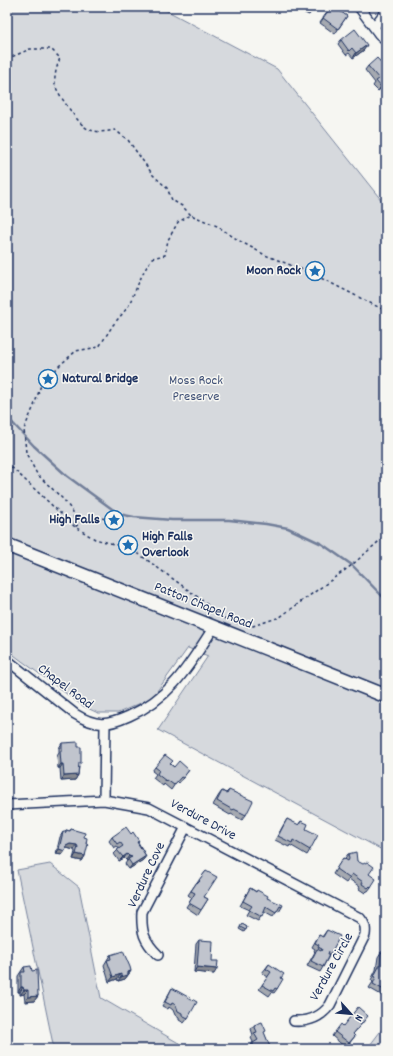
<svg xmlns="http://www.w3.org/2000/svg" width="393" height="1056" font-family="Dekko,sans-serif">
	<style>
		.green { fill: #d6d9dd; stroke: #78849e }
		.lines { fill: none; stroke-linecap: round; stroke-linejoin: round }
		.stream { stroke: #717e99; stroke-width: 2.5 }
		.street-casing { stroke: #1b2f5e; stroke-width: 12 }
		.secondary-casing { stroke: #1b2f5e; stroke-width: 16 }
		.path { stroke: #1b2f5e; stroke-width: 1.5; stroke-dasharray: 3 3; stroke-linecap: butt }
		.street { stroke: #f6f6f2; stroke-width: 9 }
		.secondary { stroke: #f6f6f2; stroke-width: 13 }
		.wall { fill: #a5a9b0; stroke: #1b2f5e }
		.shaded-wall { fill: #868990; stroke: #1b2f5e }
		.building { fill: #c0c4cd; stroke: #1b2f5e }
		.labels { text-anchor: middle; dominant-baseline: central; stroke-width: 3; stroke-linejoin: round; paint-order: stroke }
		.poi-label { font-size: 14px; font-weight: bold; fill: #1b2f5e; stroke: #f6f6f2; text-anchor: end }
		.park-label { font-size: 14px; fill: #405177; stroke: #f6f6f2 }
		.street-label { font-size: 14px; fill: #1b2f5e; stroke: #f6f6f2 }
	</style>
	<rect width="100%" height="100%" fill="#f6f6f2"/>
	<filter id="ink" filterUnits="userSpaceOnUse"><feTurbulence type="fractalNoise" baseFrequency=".025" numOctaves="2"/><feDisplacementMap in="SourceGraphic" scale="8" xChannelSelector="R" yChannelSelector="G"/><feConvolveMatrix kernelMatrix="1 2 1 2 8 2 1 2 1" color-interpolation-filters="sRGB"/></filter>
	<g filter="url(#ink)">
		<path class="green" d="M7,7H160L277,69L386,206V852L158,730L208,656L188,648L152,698L118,713H98L83,706L7,650Z
			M50,864L79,887L101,998L189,1049H54L17,870Z
			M386,1024V1049H367Z"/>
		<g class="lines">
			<path class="stream" d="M7,417L34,446L67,476L119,514L134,517L172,520H229L266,524L288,528L322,544L352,565L386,600"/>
			<g class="street-casing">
				<path id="street" d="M359,7L379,34L386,40
					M374,27L386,11
					M7,660L75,714C96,727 107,726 129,716C172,697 189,665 214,627
					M104,800L105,724
					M7,805L104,800L149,808L360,918C365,924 366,927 365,935L330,1005C321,1017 309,1022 294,1021
					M158,955C144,941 141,932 142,912L186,827"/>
			</g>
			<g class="secondary-casing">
				<path id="secondary" d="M7,545L386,696"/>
			</g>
			<path class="path" d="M7,59L30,49H51L60,58C57,66 54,75 55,85C57,93 80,126 88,129C97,133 105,132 115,130L128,140L153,175L167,188L172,200L182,206L191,215
				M7,463L75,527L95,539L132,549L195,595L224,618L250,627L280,617L352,565L386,535
				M111,519L87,517L75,527L73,512L64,500L37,474L26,453L24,429L34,406L41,385L60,365L76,351L99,347L113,325L128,307L143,273L152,258L165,255L168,240L178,222L191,215L217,226L238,240L265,255L311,273L386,311"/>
			<use href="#street" class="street"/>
			<use href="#secondary" class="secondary"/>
		</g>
		<path class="wall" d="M292,7H314L309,15Z
			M331,7L347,16L335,34L320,23Z
			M341,40L364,50L353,58L349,53L346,55L338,44Z
			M368,66L386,84L378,91L373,86L375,83L365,70Z
			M386,100V109L384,103Z
			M62,743L79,767L78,775L75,780L61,781L60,768H58L57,756L59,753V748Z
			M171,764L174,767L189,770L179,783L177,781L171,790L164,784L163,786L153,778L156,774L152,771L155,767Z
			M229,790L246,815L242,820L231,814L230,815L213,805L219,795L222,791L226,793Z
			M287,819L298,825L301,821L306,829L310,850L307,855L290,845L289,847L275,840L284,824Z
			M71,829L84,837L86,844L85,856L82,861L73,859L75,852L74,850L67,848L66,849L62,855L56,854L60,837L63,832L64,833L66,830L70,831Z
			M131,834L139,841L138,842L146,856L143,860L129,869L125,864L127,861L124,858L119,861L114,854L119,849L117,846L114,848L109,841L112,837Z
			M348,854L357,861L369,874L371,887L368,891H367L365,893L359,889L360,887L349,879L346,883L333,874L343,858L345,859V858Z
			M206,871L204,897L208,899L198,915L186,907L192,898L188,895L197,882V883Z
			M250,888L282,907L279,912L277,911L273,917L264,912L258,921L246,915L249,910L240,906Z
			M242,924L247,927L244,932L239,929Z
			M327,930L331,953L328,958L323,967L320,972L307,966L315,952L314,951L315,949L312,947L316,940L319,935L322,937Z
			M199,940L214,974L194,972L196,944Z
			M381,952L386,953V992L383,996L369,988L373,982L371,980L376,970L378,957Z
			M110,955L131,971L125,979L118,981L117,979L109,982L104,965Z
			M269,964L281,978L277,989L274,993L272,992L269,996L259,989L268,977L262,973Z
			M24,967L32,971L38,996L34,1001L25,1002L24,994L20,995V992H18V976Z
			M172,988L188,1018L184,1023L179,1020V1018L175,1015L173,1010L169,1007L168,1009L162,1006Z
			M365,1020L353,1034L355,1036L346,1048L332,1036L335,1032L343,1026Z
			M254,1025L264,1033L270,1047L269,1049H250V1047L253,1042L251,1038L253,1035L251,1029Z"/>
		<path class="shaded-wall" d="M367,45L364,50L353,58L356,53Z
			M386,83V84L378,91L381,87Z
			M61,764H63L60,768H58Z
			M78,775L75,780L61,781L64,776Z
			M70,844L77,845L74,850L67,848L64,850L65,851L62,855L56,854L59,849Z
			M76,854L85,856L82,861L73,859Z
			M127,854L124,858L119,861L123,857Z
			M129,856L132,857L127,861L126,860Z
			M146,856L143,860L129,869L132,865Z
			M197,967L217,969L214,974L194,972Z
			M131,971L125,979L118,981L121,977L128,972Z
			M121,974L117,979L109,982L113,977Z
			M21,987H23L20,992H18Z
			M24,990H28L24,994L20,995Z
			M38,996L34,1001L25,1002L28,997Z"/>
		<path class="building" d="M304,7H314L312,11Z
			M331,7H334L347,16L338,29L323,18Z
			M355,29L367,45L356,53L352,48L349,51L341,40Z
			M377,58L386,68V83L381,87L376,81L379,79L368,66Z
			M78,742V747H81V763H79L78,775L64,776L63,764H61L60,751H62V743Z
			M165,755L173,761L170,764L174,767L179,761L189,770L183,778L181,777L174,785L167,780L166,781L157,774L159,770L155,767Z
			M229,790L253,801L246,815L234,809L233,810L217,801L222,791L227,794Z
			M287,819L299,825L301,821L308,824L306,829L318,835L310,850L293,840L292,843L278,836Z
			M126,827L131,834L133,832L139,841L137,842L146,856L132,865L128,859L132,857L129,856L127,854L123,857L117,850L123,846L120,842L117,844L112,837Z
			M71,829L85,833L84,837L87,838L86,844H88L85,856L76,854L78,847L77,845L70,844L66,846L65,851L59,849L63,832L66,833V830L70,831Z
			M356,852L357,861L363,864L367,862L374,867L369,874L376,879L371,887L370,886L368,888L362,884L363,882L352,874L349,878L336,869L343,858L348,861L349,859L348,854Z
			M7,854L10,857L7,861Z
			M206,871L217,877L204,897L208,899L201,910L189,903L195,893L191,891L197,882L198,883L200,881L199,880Z
			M250,888L256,892L257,890L268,896L267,898L283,905L282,907L280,906L276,913L266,907L262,917L249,910L252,906L243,901Z
			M242,924L247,927L246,930L240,927Z
			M327,930L340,936L331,953L328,952L327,955H329L323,967L311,961L317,949L321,951L322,949L318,947L319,945L315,943L319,935L323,937Z
			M199,940L213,941L212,961H218L217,969L197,967Z
			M123,951L130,967L131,971L128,972V975L121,977V974L113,977L107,960L111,959L110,955Z
			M381,952L386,953V991L373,984L376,977L374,976L380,965Z
			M269,964L284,974L281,978L283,979L277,989L275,988L273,991L262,985L271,972L266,969Z
			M31,966L32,971L37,970L38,996L28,997V990H24L23,987H21V972H25L24,967Z
			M172,988L197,1002L188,1018L182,1015V1013L178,1011L176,1005L172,1003L171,1005L165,1002Z
			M358,1007L368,1016L353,1034L355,1036L349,1043L335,1032L341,1024L343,1026Z
			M262,1022L266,1031L264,1032L270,1047L266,1049H256L253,1045V1043L258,1040L254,1033L257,1032L254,1025Z"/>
	</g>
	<defs>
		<g id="sight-ring" transform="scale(1)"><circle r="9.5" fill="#f6f6f2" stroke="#1f6fb2" stroke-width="1.5"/><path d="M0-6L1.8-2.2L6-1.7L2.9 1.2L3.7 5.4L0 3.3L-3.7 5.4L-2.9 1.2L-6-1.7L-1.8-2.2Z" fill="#1f6fb2"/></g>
	</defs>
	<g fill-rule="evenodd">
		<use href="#sight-ring" x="315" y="271"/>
		<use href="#sight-ring" x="48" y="379"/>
		<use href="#sight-ring" x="114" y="520"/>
		<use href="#sight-ring" x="128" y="545"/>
	</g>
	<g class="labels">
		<g class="poi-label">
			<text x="301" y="271">Moon Rock</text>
			<text x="62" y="379" text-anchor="start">Natural Bridge</text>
			<text x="100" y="520">High Falls</text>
			<text x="142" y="537" text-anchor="start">High Falls<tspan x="142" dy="16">Overlook</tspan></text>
		</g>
		<g class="park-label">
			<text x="196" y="381">Moss Rock<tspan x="196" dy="16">Preserve</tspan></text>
		</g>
		<g class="street-label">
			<text transform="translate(203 606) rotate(22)">Patton Chapel Road</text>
			<text transform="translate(65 687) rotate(37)">Chapel Road</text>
			<text transform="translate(203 820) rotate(28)">Verdure Drive</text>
			<text transform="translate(147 875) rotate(-65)">Verdure Cove</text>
			<text transform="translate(332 967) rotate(-61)">Verdure Circle</text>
		</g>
	</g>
	<rect width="393" height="1056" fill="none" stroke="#f6f6f2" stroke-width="24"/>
	<rect x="12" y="12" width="369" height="1032" fill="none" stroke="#1b2f5e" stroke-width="1.5" filter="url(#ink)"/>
	<g transform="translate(351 1014) rotate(117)" stroke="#f6f6f2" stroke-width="3" paint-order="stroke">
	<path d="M0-3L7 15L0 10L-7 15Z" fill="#1b2f5e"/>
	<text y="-6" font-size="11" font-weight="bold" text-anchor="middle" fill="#1b2f5e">N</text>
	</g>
</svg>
